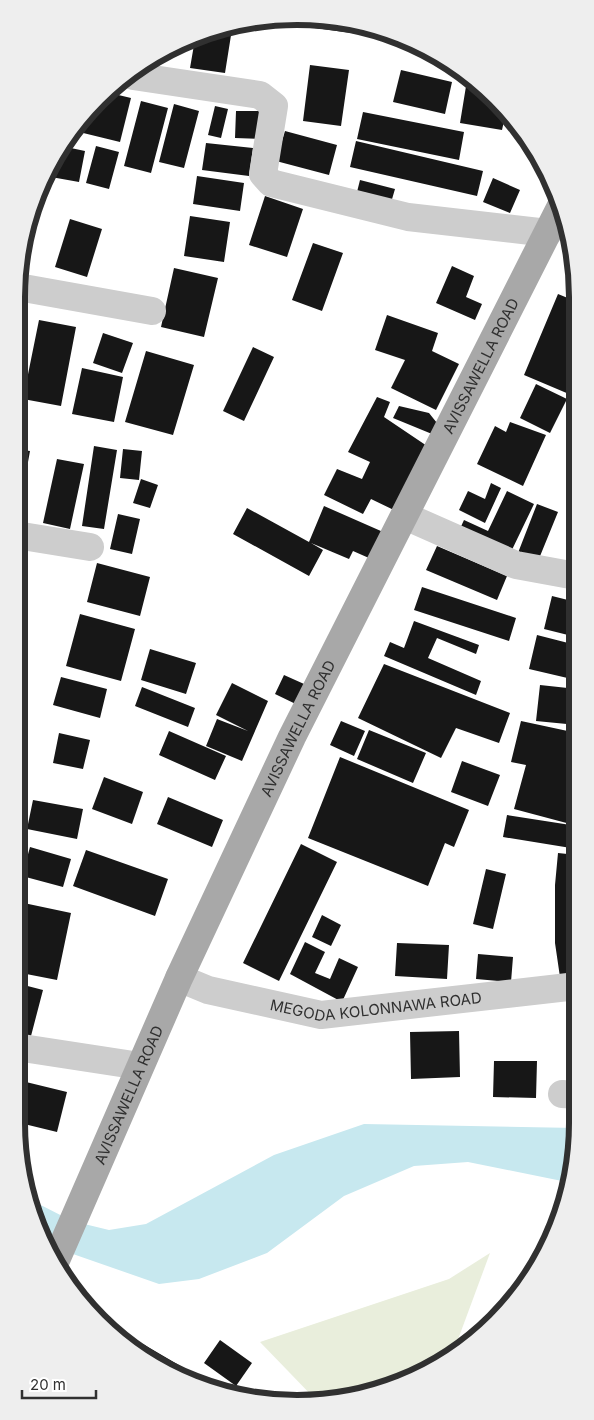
<svg xmlns="http://www.w3.org/2000/svg" width="594" height="1420" font-family="Inter,sans-serif">
	<style>
		.green { fill: #e9eedc }
		.water { fill: #c7e8ef }
		.building { fill: #171717 }
		.lines { fill: none; stroke-linecap: round; stroke-linejoin: round }
		.minor { stroke: #cdcdcd; stroke-width: 28 }
		.primary { stroke: #a8a8a8; stroke-width: 28 }
		.labels { text-anchor: middle; dominant-baseline: central; stroke-width: 5; stroke-linejoin: round; paint-order: stroke }
		.street-label { font-size: 15px; fill: #303030; stroke: #fff }
		.rim { fill: none; stroke: #303030; stroke-width: 6 }
	</style>
	<rect width="100%" height="100%" fill="#fff"/>
	<path class="green" d="M490,1253L453,1353L437,1366L334,1401H317L260,1342L449,1279Z"/>
	<path class="water" d="M364,1124L577,1128L568,1179L562,1181L468,1162L414,1166L344,1196L267,1253L199,1279L159,1284L50,1246L31,1214L29,1199L72,1221L109,1230L146,1224L274,1155Z"/>
	<path class="building" d="M301,20L360,28L359,34L300,26Z
		M232,29L225,73L190,68L195,39Z
		M310,65L349,70L341,126L303,121Z
		M401,70L452,82L445,114L393,102Z
		M468,74L506,112L502,130L460,123Z
		M110,93L131,98L120,142L75,131L86,112Z
		M141,101L168,108L151,173L124,166Z
		M174,104L199,111L184,168L159,162Z
		M215,106L228,109L221,138L208,135Z
		M236,111H261L260,139L235,138Z
		M363,112L464,132L459,160L357,139Z
		M510,117L520,126L522,129L509,128Z
		M285,131L337,145L329,175L276,161Z
		M356,141L483,171L477,196L350,167Z
		M206,143L253,148L249,176L202,170Z
		M96,146L119,152L109,189L86,183Z
		M66,147L85,151L79,182L51,177L52,171Z
		M197,176L244,183L240,211L193,204Z
		M493,178L520,190L510,213L483,202Z
		M360,180L395,189L390,206L356,196Z
		M42,189L47,191L36,219L30,216L31,206Z
		M265,196L303,209L287,257L249,245Z
		M190,216L230,222L224,262L184,256Z
		M70,219L102,229L87,277L55,267Z
		M313,243L343,253L322,311L292,300Z
		M452,266L474,276L466,297L482,304L475,320L436,303Z
		M174,268L218,278L204,337L161,327Z
		M558,294L575,301L576,397L524,375Z
		M387,315L438,333L432,351L459,364L436,410L391,388L405,360L375,350Z
		M39,320L76,327L61,406L23,399Z
		M103,333L133,343L122,373L93,363Z
		M253,347L274,357L244,421L223,411Z
		M146,351L194,365L173,435L125,422Z
		M82,368L123,377L114,422L72,414Z
		M536,384L567,399L550,433L520,418Z
		M377,397L390,402L384,417L430,448L398,512L371,499L363,514L324,495L337,469L362,479L370,462L348,452Z
		M399,406L429,413L437,423L432,434L393,418Z
		M510,422L546,435L523,486L477,464L495,426L506,432Z
		M94,446L117,450L104,529L82,526Z
		M16,449L30,451L26,473L16,471Z
		M123,449L142,451L139,480L120,478Z
		M57,459L84,464L70,529L43,523Z
		M141,479L158,485L150,508L133,503Z
		M491,483L501,488L485,523L459,510L468,491L485,499Z
		M507,491L534,504L509,556L458,533L464,520L488,531Z
		M537,504L558,512L536,566L516,558Z
		M324,506L390,535L378,562L353,551L349,559L311,543L323,550L309,576L233,534L247,508L309,542Z
		M118,514L140,519L132,554L110,549Z
		M437,546L507,576L497,600L426,570Z
		M97,563L150,577L140,616L87,602Z
		M422,587L516,618L509,641L414,610Z
		M552,596L576,602V637L544,629Z
		M80,614L135,629L121,681L66,666Z
		M414,621L479,645L476,654L437,638L428,658L481,681L476,695L384,656L390,642L404,648Z
		M537,635L576,645V680L529,669Z
		M150,649L196,663L186,694L141,680Z
		M384,664L510,713L499,743L456,728L441,758L358,718Z
		M284,675L313,688L304,708L275,694Z
		M61,677L107,689L100,718L53,705Z
		M232,683L268,701L242,761L206,746L217,719L248,731L216,715Z
		M540,685L577,689V725L536,721Z
		M142,687L195,708L188,727L135,706Z
		M341,721L365,731L354,756L330,745Z
		M521,721L577,733V815L574,825L514,809L526,765L511,762Z
		M369,730L426,753L413,783L357,759Z
		M169,731L226,756L215,780L159,755Z
		M59,733L90,740L83,769L53,763Z
		M340,757L469,810L454,847L445,843L428,886L308,838Z
		M462,761L500,775L488,806L451,792Z
		M104,777L143,792L132,824L92,809Z
		M168,797L223,820L212,847L157,824Z
		M33,800L83,809L77,839L27,829Z
		M507,815L577,826V849L503,837Z
		M301,844L337,862L279,981L243,963Z
		M30,847L71,859L63,887L22,876Z
		M86,850L168,879L155,916L73,886Z
		M558,853L577,855V883L573,913L577,939V982L561,984L555,943V885Z
		M486,869L506,874L493,929L473,924Z
		M19,902L71,913L57,980L16,972V915Z
		M322,915L341,925L331,946L312,937Z
		M305,942L325,952L315,973L330,979L339,958L358,967L342,1002L290,974Z
		M397,943L449,945L447,979L395,976Z
		M478,954L513,957L511,982L476,979Z
		M16,983L43,990L31,1036L16,1032Z
		M459,1031L460,1077L411,1079L410,1032Z
		M494,1061H537L536,1098L493,1097Z
		M26,1082L67,1092L57,1132L16,1122Z
		M220,1340L252,1363L236,1386L204,1363Z
		M143,1344L189,1371L186,1377L157,1366L139,1351Z"/>
	<g class="lines">
		<g class="minor">
			<path d="M133,76L260,95L274,106L263,174L271,183L408,217L548,233"/>
			<path d="M18,287L152,311"/>
			<path d="M405,516L516,565L576,576"/>
			<path d="M16,535L90,547"/>
			<path id="s1" d="M179,978L208,990L321,1015L577,986"/>
			<path d="M16,1047L140,1066"/>
			<path d="M562,1094L578,1095"/>
		</g>
		<path class="primary" id="s2" d="M57,1258L179,978L292,737L561,206"/>
	</g>
	<g class="labels">
		<g class="street-label">
			<text stroke="none"><textPath href="#s2" startOffset="988">AVISSAWELLA ROAD</textPath></text>
			<text stroke="none"><textPath href="#s2" startOffset="582">AVISSAWELLA ROAD</textPath></text>
			<text stroke="none"><textPath href="#s1" startOffset="202">MEGODA KOLONNAWA ROAD</textPath></text>
			<text stroke="none"><textPath href="#s2" startOffset="178">AVISSAWELLA ROAD</textPath></text>
		</g>
	</g>
	<path d="M0 0H594V1420H0ZM297 25H297A272 272 0 0 1 569 297V1123A272 272 0 0 1 297 1395H297A272 272 0 0 1 25 1123V297A272 272 0 0 1 297 25Z" fill="#eee" fill-rule="evenodd"/>
	<path class="rim" d="M297 25H297A272 272 0 0 1 569 297V1123A272 272 0 0 1 297 1395H297A272 272 0 0 1 25 1123V297A272 272 0 0 1 297 25Z"/>
	<path d="M22 1390v8h74v-8" fill="none" stroke="#303030" stroke-width="2.5"/>
	<text x="30" y="1390" font-size="15" fill="#303030" stroke="#ffffff" stroke-width="4" paint-order="stroke">20 m</text>
</svg>
